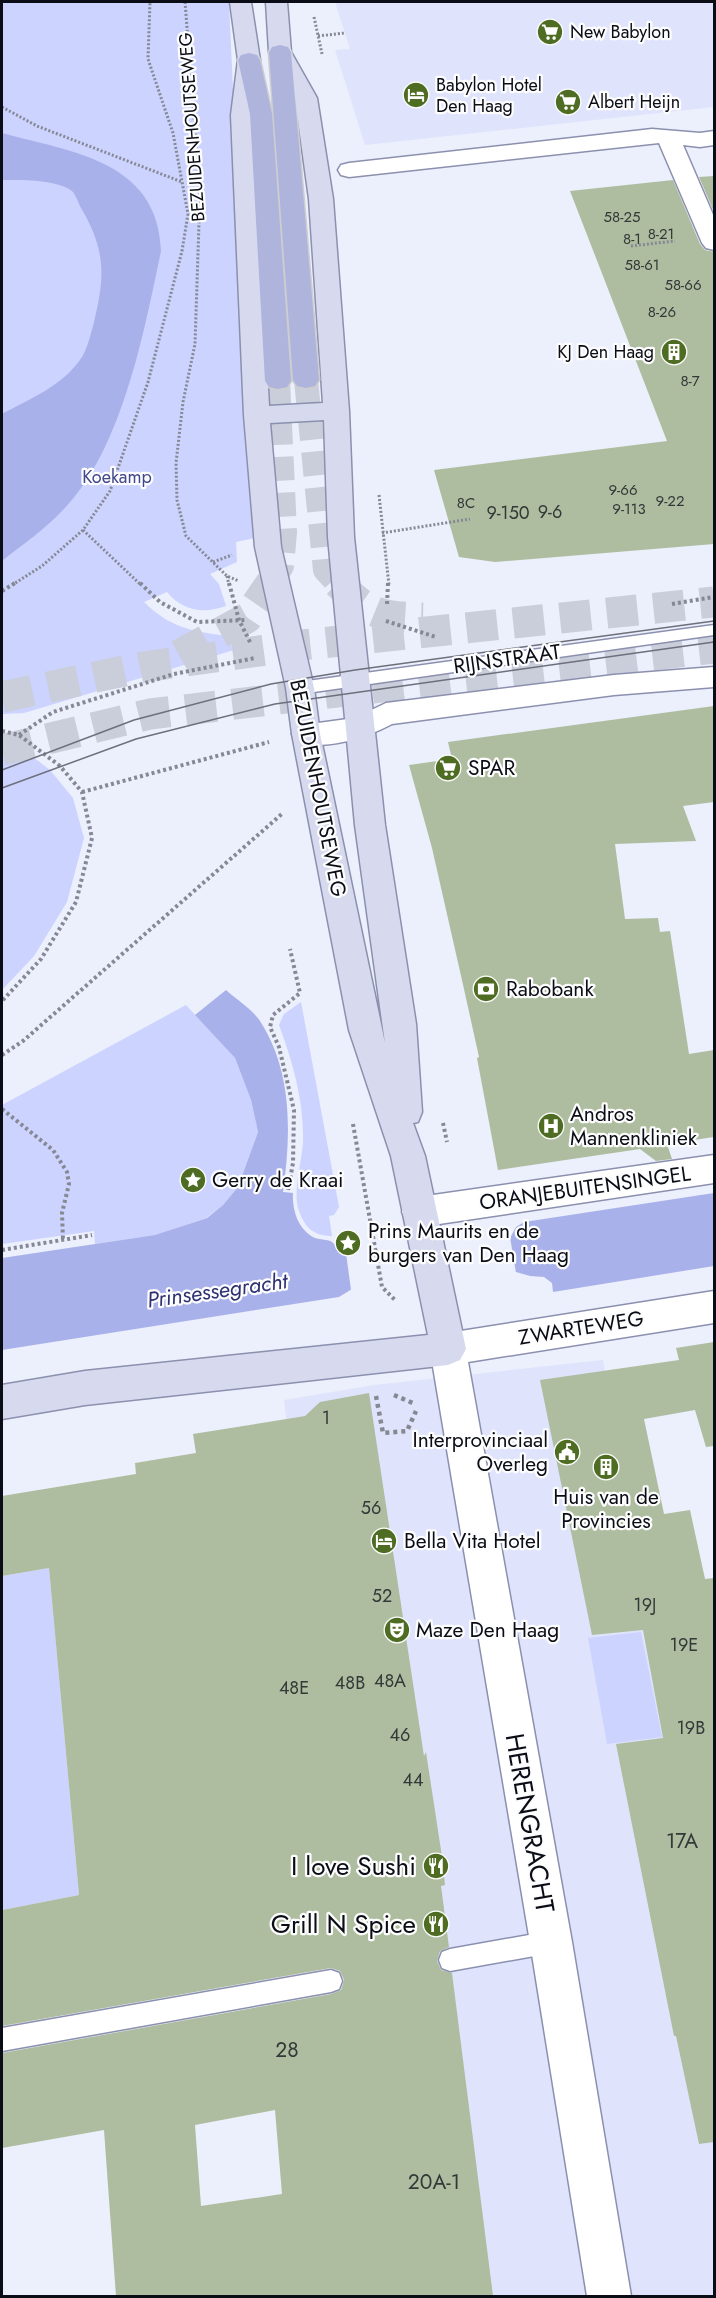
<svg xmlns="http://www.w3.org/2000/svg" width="716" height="2298" font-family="Jost,sans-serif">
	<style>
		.built { fill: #dfe4fc }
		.green { fill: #cbd3fe }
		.water { fill: #a9b1ea }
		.pier { fill: #eceffc }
		.building { fill: #aebd9f; fill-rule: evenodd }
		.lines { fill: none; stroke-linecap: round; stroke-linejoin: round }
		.primary-tunnel-far1 { stroke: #cacdda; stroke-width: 24; stroke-dasharray: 24 12; stroke-linecap: butt }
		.primary-tunnel { stroke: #cacdda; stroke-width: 31; stroke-dasharray: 31 16; stroke-linecap: butt }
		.lane-casing { stroke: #8b90ae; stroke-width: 3 }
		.street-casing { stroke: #8b90ae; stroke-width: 3 }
		.secondary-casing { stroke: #8b90ae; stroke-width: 3 }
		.primary-casing { stroke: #ceced0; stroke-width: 3 }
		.path-far2 { stroke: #868894; stroke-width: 3; stroke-dasharray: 2 2; stroke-linecap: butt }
		.path-far1 { stroke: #868894; stroke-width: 4; stroke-dasharray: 3 3; stroke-linecap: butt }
		.path { stroke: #868894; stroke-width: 4.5; stroke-dasharray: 4 4; stroke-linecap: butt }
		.lane { fill: #fff; fill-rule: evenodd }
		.street { fill: #fff; fill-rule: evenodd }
		.secondary { fill: #d7daee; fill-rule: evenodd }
		.primary { fill: #afb4dc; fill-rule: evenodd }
		.tram { stroke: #6d6f7b; stroke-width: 1.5 }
		.labels { text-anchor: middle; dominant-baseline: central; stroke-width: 4.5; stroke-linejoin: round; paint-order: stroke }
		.far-number-label { font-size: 15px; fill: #333838 }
		.far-poi-label { font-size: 18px; fill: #0a0c16; stroke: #fdfdfd; text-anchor: start }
		.far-street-label { font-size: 18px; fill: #0a0c16; stroke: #fdfdfd }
		.far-park-label { font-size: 18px; fill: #42478b; stroke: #fdfdfd }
		.number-label { font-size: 18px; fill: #333838 }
		.street-label { font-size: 21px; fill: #0a0c16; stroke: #fdfdfd }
		.poi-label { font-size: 21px; fill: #0a0c16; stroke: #fdfdfd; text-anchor: start }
		.near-number-label { font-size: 21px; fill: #333838 }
		.water-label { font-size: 22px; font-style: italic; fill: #2e3172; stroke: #fdfdfd }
		.near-street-label { font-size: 26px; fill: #0a0c16; stroke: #fdfdfd }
		.near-poi-label { font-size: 26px; fill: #0a0c16; stroke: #fdfdfd; text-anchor: end }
	</style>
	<rect width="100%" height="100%" fill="#eceffc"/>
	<path class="built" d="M335,2H714V107L365,145L335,50L350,49Z
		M603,1360L714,1937V2296H388L284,1400L374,1385Z"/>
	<path class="green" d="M2,2H229L248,417L259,537L236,542L237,562L210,574L219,584L226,606C203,614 183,611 167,592L144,602C170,628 192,631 227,636L234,650L24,713L2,714Z
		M2,742L24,750L50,770L73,798L84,838L67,902L34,956L2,990Z
		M301,1002L339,1207L334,1215L329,1216L332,1236C314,1236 305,1228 299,1211C292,1193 302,1162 303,1142C304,1101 293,1063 279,1025L284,1014Z
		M186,1005L235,1058L251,1100L258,1132L238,1187L223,1205L206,1218L156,1235L95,1244L94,1231L2,1244V1105Z
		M49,1568L79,1895L2,1910V1576Z
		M641,1632L662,1737L607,1744L588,1638Z"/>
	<path class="water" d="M2,133C71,152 158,160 161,251C144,332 122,451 62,511C44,530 22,545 2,561V414C31,398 63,386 82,357C88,347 91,333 94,322C105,277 106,250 81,208C79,204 76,196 73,192C59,179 19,180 2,180Z
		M226,990C236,999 252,1009 260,1021C293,1072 291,1135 283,1192L293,1193C292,1210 298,1230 315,1238C320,1240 328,1239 332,1242C336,1246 342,1251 346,1254L510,1238L516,1227L524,1222L714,1193V1266L553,1292L552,1283L544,1277L530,1276L516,1272L352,1289L339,1297L2,1350V1258L155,1235L207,1218L223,1205L238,1187L258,1132L251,1100L235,1058L195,1015Z"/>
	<path class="pier" d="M510,1237L516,1273L351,1290L346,1253Z"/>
	<path class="building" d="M714,176V212L699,177Z
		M673,180L700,244L705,250L714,252V544L495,562L459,557L434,470L667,441L570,191Z
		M714,706V802L683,806L696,841L615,844L625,919L658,918L660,932L670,931L689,1054L714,1050V1137L667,1144L672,1159L656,1161L640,1149L498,1170L477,1058L479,1057L464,989L432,848L409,765L452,759L448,742Z
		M714,1342V1446L706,1447L695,1410L644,1419L664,1514L690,1510L705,1579L714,1578V2142L699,2144L676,2036H674L616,1744L663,1738L643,1630L592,1635L540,1380L679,1360L676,1348Z
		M369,1393L424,1756L426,1752L441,1850L445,1885L441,1886L449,1947L440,1951L437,1961L441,1970L452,1973L493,2296H116L104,2130L2,2148V2053L331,1994L341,1990L344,1980L340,1971L331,1968L2,2026V1910L79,1895L49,1568L2,1576V1496L136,1474L135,1463L196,1453L193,1434L305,1416L320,1402ZM275,2110L282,2194L201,2206L195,2125Z"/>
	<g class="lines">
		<path class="primary-tunnel-far1" d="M306,380L325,570L339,585
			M270,585L282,566L285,532L278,381"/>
		<path class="primary-tunnel" d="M338,583C368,614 380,617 423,618
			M179,655L247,618L271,583
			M2,697L143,667L302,645L714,602
			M2,750L150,714L714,648"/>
		<g class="lane-casing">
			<path id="lane" d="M714,625V635L300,694L295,692L292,688L295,684L300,682Z
				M551,1931L559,1934L562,1942L559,1950L551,1953L450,1971L442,1968L439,1960L442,1952L450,1949Z
				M331,1970L339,1973L342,1981L339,1989L331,1992L2,2051V2028Z"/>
		</g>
		<g class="street-casing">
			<path id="street" d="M652,129L700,133L714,131V145L700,147L683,145L714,217V250L706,248L702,243L659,143L349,177L341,175L338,170L341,165L349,163Z
				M714,667V687L614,695L392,724C366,738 324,751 296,742L292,734L296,726L355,718L386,703L614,675Z
				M714,1155V1183L419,1227L407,1223L402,1212L407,1201L419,1197Z
				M714,1291V1323L468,1362L572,1942L631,2296H587L530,1942L430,1349L436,1338L448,1333Z"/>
		</g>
		<g class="secondary-casing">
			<path id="secondary" d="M230,2H251L260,60L253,115L269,406L323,403L309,199L295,98L269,52L266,2H287L291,52L317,98L333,199L349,411L354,537L385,825L416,1024L422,1112L418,1122L413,1123L425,1156L466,1349L460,1360L448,1365L85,1405L2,1419V1385L85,1371L428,1335L391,1156L349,1030L292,734L286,688L255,547L244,415L231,115L238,60ZM324,420L328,537L355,825L385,1043L320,734L314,688L281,547L270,423Z"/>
		</g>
		<g class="primary-casing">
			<path id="primary" d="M280,45L288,47L291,52L319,380L315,386L306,388L297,386L293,380L269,52L272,47Z
				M249,53L257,55L260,60L272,114L291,381L287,387L278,389L269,387L265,381L250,114L238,60L241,55Z"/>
		</g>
		<path class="path-far2" d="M185,2L200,193L195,344L183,402L176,463L177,500L186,536L227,576L239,581
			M314,17L322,54
			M318,36L345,33
			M2,107L37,126L182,182
			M631,246L675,241
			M379,495L389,585
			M83,530L141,585
			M382,533L470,519
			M213,562L232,555
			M227,576L229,585
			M12,585L42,566L83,530L110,491L148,382L182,251L188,214L173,133L148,59L150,2"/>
		<path class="path-far1" d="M140,583L160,602L197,622L247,620
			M229,583L239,620L251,644
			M2,591L15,583
			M387,604L388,583
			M672,604L714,597
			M386,621L436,637
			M2,731L19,735L60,766L82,792L92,838L76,902L41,959L2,1001
			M19,735L53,712L174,674L255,658
			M82,792L269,742
			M2,1055L23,1041L283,813
			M2,1109L53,1150L67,1172L69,1184L62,1213L63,1240
			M443,1123L447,1142
			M353,1124L382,1287L395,1300
			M288,1190L293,1163L294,1110L279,1047L270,1027L273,1015L300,993L290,949
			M2,1250L92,1235"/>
		<path class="path" d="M394,1395L415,1404
			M376,1396L383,1433L407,1431L416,1411"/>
		<use href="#lane" class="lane"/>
		<use href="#street" class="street"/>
		<use href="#secondary" class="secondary"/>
		<use href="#primary" class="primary"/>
		<path class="tram" d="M2,770L134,720L271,684L355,670L714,621
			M2,788L136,739L275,704L714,642"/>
	</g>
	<defs>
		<g id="supermarket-disc" transform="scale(1.35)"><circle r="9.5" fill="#4e6d22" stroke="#fdfdfd"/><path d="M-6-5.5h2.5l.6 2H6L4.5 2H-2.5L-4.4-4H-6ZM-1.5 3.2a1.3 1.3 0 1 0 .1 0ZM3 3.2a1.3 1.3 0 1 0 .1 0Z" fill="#fff"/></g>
		<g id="hotel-disc" transform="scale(1.35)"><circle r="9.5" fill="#4e6d22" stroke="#fdfdfd"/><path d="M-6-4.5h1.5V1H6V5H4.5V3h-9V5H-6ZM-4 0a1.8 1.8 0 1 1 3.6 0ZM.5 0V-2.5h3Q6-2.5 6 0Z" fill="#fff"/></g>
		<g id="building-disc" transform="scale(1.35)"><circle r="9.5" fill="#4e6d22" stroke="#fdfdfd"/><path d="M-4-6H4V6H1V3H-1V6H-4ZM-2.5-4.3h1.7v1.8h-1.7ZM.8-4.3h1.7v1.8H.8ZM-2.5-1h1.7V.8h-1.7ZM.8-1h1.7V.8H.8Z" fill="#fff"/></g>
		<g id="bank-disc" transform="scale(1.35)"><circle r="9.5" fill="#4e6d22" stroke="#fdfdfd"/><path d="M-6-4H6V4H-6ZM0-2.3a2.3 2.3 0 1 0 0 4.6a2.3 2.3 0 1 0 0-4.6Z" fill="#fff"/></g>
		<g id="hospital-disc" transform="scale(1.35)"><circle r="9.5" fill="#4e6d22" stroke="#fdfdfd"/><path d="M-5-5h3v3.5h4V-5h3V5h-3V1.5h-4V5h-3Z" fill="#fff"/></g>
		<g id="sight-disc" transform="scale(1.35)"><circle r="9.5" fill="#4e6d22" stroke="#fdfdfd"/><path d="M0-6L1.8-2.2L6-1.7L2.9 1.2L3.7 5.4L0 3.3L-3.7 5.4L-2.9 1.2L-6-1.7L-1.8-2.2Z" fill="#fff"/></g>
		<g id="civic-disc" transform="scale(1.35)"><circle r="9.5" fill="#4e6d22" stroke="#fdfdfd"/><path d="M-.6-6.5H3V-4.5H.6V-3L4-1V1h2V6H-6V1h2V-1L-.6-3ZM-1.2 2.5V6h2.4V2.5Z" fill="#fff"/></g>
		<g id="theatre-disc" transform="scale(1.35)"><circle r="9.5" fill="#4e6d22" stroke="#fdfdfd"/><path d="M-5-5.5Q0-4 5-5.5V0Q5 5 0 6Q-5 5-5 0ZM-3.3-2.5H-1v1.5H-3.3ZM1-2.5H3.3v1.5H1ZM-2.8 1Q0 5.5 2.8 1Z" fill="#fff"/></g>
		<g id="restaurant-disc" transform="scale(1.35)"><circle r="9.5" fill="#4e6d22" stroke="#fdfdfd"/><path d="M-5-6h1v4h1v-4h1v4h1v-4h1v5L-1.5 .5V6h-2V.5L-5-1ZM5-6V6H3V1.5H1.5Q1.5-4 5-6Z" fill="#fff"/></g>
	</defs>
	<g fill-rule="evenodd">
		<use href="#supermarket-disc" x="550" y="32"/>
		<use href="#hotel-disc" x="416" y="95"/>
		<use href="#supermarket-disc" x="568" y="102"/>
		<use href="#building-disc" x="674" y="352"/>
		<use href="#supermarket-disc" x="448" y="768"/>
		<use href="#bank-disc" x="486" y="989"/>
		<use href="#hospital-disc" x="551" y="1126"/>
		<use href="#sight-disc" x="193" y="1180"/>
		<use href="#sight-disc" x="348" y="1243"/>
		<use href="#civic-disc" x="567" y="1452"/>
		<use href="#building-disc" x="606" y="1467"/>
		<use href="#hotel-disc" x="384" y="1541"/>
		<use href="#theatre-disc" x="397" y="1630"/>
		<use href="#restaurant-disc" x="436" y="1866"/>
		<use href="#restaurant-disc" x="436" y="1924"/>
	</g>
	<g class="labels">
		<g class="far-number-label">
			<text x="622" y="217">58-25</text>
			<text x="661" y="234">8-21</text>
			<text x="632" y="239">8-1</text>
			<text x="642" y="265">58-61</text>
			<text x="683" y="285">58-66</text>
			<text x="662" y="312">8-26</text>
			<text x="690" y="381">8-7</text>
			<text x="623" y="490">9-66</text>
			<text x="670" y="501">9-22</text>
			<text x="466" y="503">8C</text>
			<text x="629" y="509">9-113</text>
		</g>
		<g class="far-poi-label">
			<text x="570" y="32">New Babylon</text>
			<text x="436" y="85">Babylon Hotel<tspan x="436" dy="21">Den Haag</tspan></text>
			<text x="588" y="102">Albert Heijn</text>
			<text x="654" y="352" text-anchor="end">KJ Den Haag</text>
		</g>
		<g class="far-street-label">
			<text transform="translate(192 127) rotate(-94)">BEZUIDENHOUTSEWEG</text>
		</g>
		<g class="far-park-label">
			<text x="117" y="477">Koekamp</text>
		</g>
		<g class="number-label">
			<text x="550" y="512">9-6</text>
			<text x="508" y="513">9-150</text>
			<text x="326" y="1418">1</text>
			<text x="371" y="1508">56</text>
			<text x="382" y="1596">52</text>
			<text x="645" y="1605">19J</text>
			<text x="684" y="1645">19E</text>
			<text x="390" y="1681">48A</text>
			<text x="350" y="1683">48B</text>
			<text x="294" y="1688">48E</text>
			<text x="691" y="1728">19B</text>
			<text x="400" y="1735">46</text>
			<text x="413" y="1780">44</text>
		</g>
		<g class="street-label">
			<text transform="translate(507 659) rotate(-8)">RIJNSTRAAT</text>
			<text transform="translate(318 788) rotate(79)">BEZUIDENHOUTSEWEG</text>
			<text transform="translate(585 1188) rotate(-8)">ORANJEBUITENSINGEL</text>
			<text transform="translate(581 1328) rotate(-9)">ZWARTEWEG</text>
		</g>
		<g class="poi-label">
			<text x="468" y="768">SPAR</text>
			<text x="506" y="989">Rabobank</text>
			<text x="570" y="1114">Andros<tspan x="570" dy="24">Mannenkliniek</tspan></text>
			<text x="212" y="1180">Gerry de Kraai</text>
			<text x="368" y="1231">Prins Maurits en de<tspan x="368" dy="24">burgers van Den Haag</tspan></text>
			<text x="548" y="1440" text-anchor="end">Interprovinciaal<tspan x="548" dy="24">Overleg</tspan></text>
			<text x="606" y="1497" text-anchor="middle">Huis van de<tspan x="606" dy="24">Provincies</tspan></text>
			<text x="404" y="1541">Bella Vita Hotel</text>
			<text x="416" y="1630">Maze Den Haag</text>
		</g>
		<g class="near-number-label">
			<text x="682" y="1841">17A</text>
			<text x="287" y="2050">28</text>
			<text x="434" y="2182">20A-1</text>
		</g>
		<g class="water-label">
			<text transform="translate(217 1290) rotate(-8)">Prinsessegracht</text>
		</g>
		<g class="near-street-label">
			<text transform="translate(530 1823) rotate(80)">HERENGRACHT</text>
		</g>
		<g class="near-poi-label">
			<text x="416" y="1866">I love Sushi</text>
			<text x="416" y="1924">Grill N Spice</text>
		</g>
	</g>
	<rect width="716" height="2298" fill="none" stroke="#0a0c16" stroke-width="6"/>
</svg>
